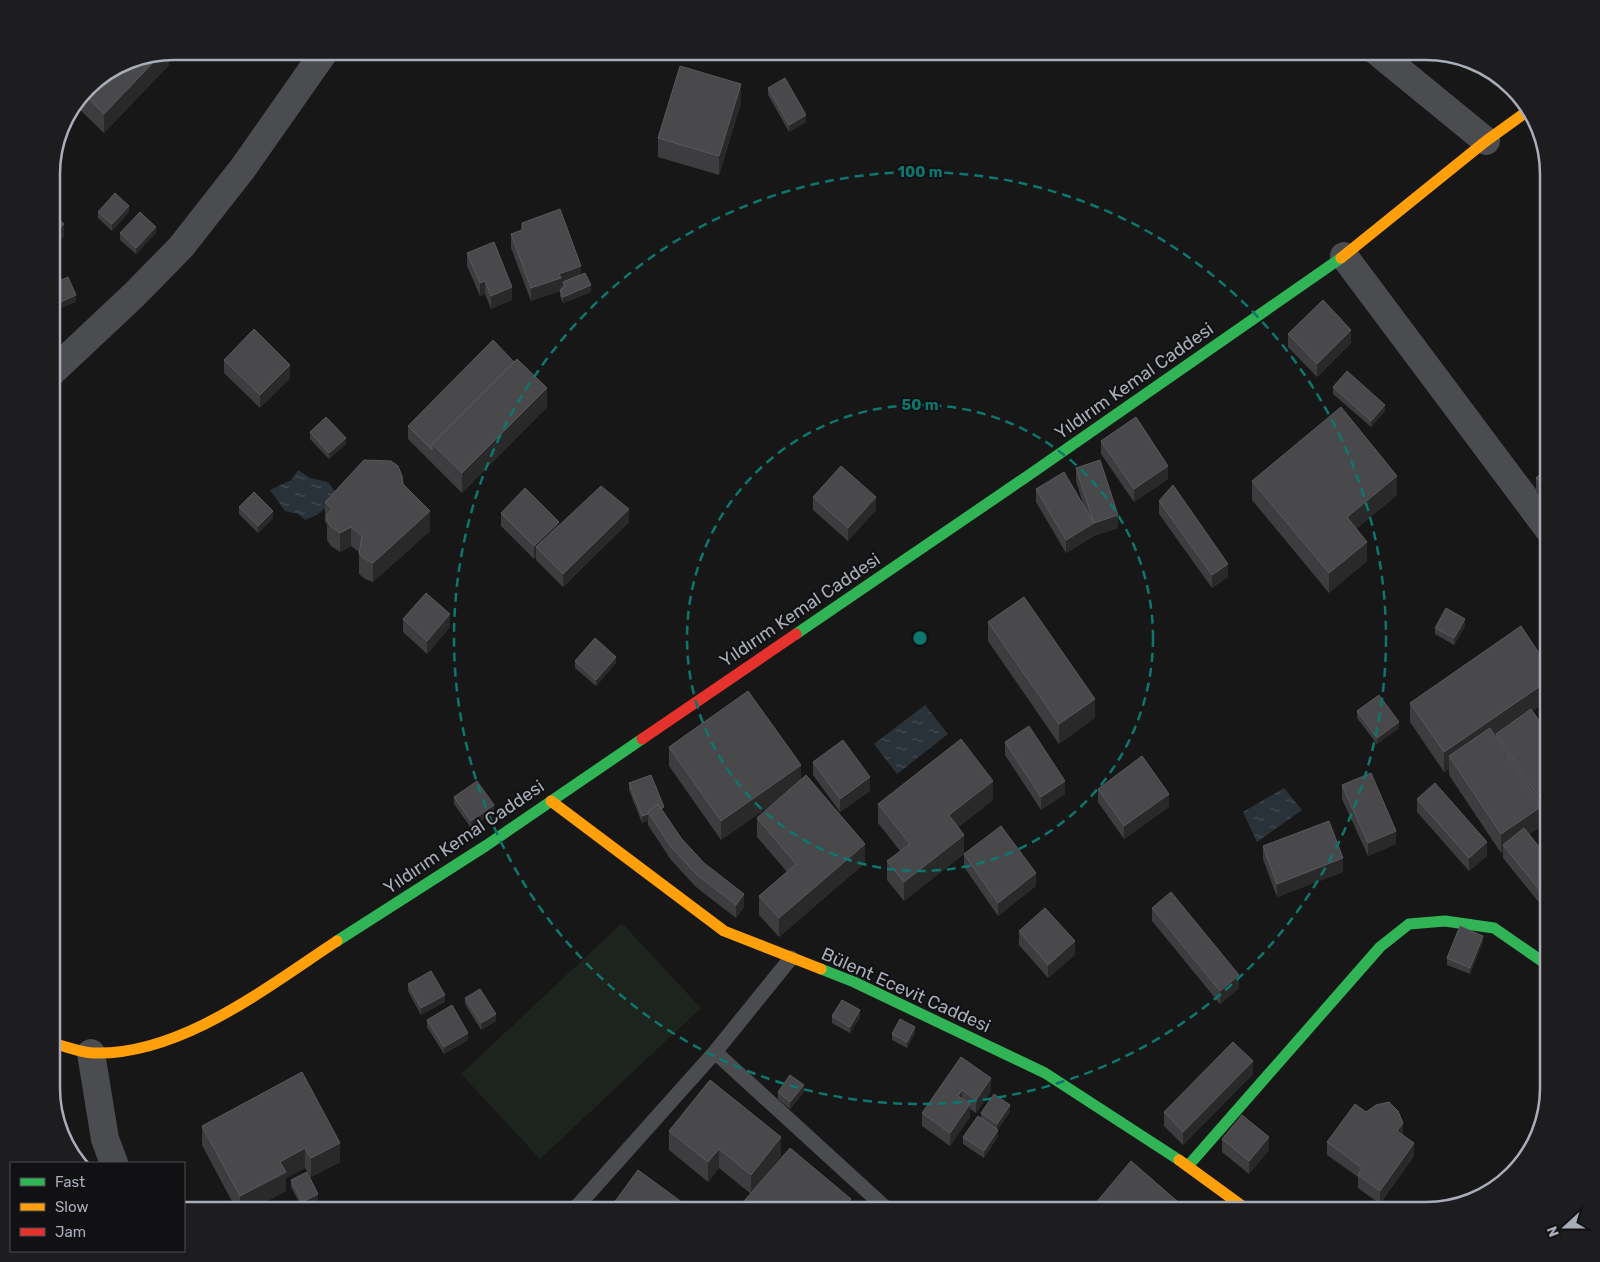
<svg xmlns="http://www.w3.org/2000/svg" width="1600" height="1262" font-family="Rubik,sans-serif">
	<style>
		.green { fill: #1d241e }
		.water { fill: url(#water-ripples) }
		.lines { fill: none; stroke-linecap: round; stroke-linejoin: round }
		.lane { stroke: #4b4c50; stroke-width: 15 }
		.street { stroke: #4b4c50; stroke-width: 28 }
		.fast { stroke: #30b455; stroke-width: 11 }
		.slow { stroke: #ff9f0a; stroke-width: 11 }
		.jam { stroke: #e5322d; stroke-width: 11 }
		.wall { fill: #3d3d3f }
		.shaded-wall { fill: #29292a }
		.building { fill: #49494c; stroke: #58595d }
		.ring { fill: none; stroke: #0f766e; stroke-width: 2.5; stroke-dasharray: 9 6 }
		.labels { text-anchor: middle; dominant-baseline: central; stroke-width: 4; stroke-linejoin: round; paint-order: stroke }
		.street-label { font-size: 18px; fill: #a8adb8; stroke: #111113 }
		.rim { fill: none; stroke: #a8adb8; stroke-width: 2.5 }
		.centre { fill: #0f766e; stroke: #111113; stroke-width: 2.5 }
		.ring-label { font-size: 15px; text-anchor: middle; font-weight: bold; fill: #0f766e; stroke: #111113; stroke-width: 4; stroke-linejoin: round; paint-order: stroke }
	</style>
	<defs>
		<pattern id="water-ripples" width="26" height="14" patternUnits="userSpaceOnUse" patternTransform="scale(1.25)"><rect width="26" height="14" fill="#2a3239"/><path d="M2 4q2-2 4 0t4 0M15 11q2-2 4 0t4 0" fill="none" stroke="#464d54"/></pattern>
	</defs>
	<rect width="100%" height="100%" fill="#171717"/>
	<path class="green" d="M622,923L701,1008L540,1159L461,1074Z"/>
	<path class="water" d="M298,470L310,478L328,482L339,497L317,515L305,520L298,514L285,511L270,490L291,480Z
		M925,705L948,734L897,774L874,744Z
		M1284,788L1302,810L1257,842L1243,812Z"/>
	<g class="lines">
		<path class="lane" d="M715,1052L889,1211
			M573,1211L715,1052L791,958"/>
		<path class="street" d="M1376,51L1486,141
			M1344,256L1549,530
			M52,372L134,295L181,247L243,168L325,51
			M91,1053L105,1139L114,1163"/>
		<path class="fast" d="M796,634L1029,475L1341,258
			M337,941L487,845L642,739
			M821,969L854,982L1045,1073L1179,1160
			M1188,1166L1380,947L1409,924L1445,921L1494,928L1549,966"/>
		<path class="slow" d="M1341,258L1486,141L1529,110
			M551,801L724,931L821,969
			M52,1043C65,1046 79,1052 93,1053C180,1056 267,987 337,941
			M1179,1160L1249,1211"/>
		<path class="jam" d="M642,739L796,634"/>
	</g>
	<path class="wall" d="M169,52V65L104,133L75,105L93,82Z
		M768,88L806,122L789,132L768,95Z
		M741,103L719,175L658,157V138Z
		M98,212H129L112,231L98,218Z
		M120,233H156L136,254L120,240Z
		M511,234L591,292L563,303L560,296V291L531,301L511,248Z
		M467,253L512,300L491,309L485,294L480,296L467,266Z
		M52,284L76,302L58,309L52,294Z
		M1288,334L1351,343L1317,377L1288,347Z
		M224,360L290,378L260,408L224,373Z
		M1333,387L1385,411L1371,427L1333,394Z
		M547,407L462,493L408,439V426Z
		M310,432L346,444L329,459L310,439Z
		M1101,441L1168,479L1134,502L1101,454Z
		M1549,466V505L1536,492V478Z
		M1076,468L1118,528L1094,536L1066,553L1036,502V489L1084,507L1076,481Z
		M1252,481L1397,495L1356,529L1367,561L1329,593L1252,500Z
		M403,484L430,531L373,582L365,579L359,574V552L351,546L340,552L331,546L327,540V524L325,522V502Z
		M813,497L876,510L848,541L813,510Z
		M1159,501L1228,577L1212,588L1159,514Z
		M239,507L273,518L258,533L239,514Z
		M501,513L559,526L629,522L563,587L536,560V557L534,559L501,526Z
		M403,619L450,627L427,654L403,632Z
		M988,622L1095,718L1059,744L988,641Z
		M1465,626L1454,645L1435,634V628Z
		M575,661L616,663L596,686L575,668Z
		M1549,668V699L1532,711L1549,735V824L1542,814V826L1529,834L1549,859V899L1541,905L1503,858V852L1501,853L1449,775V769L1444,772L1410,722V703Z
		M1357,711L1399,728L1377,744L1357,718Z
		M1005,742L1065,794L1041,810L1005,755Z
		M669,747L801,780L865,863L779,937L759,915V896L787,872L757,837V818L774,803L721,840L669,766Z
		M813,762L870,791L840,812L813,775Z
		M629,783L664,813L681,838L744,907L736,918L696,887L671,860L648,825V821L642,823L629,790Z
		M1342,785L1396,844L1368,856L1342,799Z
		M1098,789L1169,807L1124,839L1098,802Z
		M454,797L494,812L471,828L454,804Z
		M1417,799L1487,856L1469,871L1417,812Z
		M993,800L958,827L964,854L904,901L887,880V861L900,851L878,823V804Z
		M1263,846L1343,872L1277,897L1263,859Z
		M964,854L1036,886L998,916L964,867Z
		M1152,908L1239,988L1220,1004L1152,921Z
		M1019,931L1075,955L1048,978L1019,945Z
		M1483,942L1470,974L1447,965V958Z
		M408,984L445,1002L421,1015L408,991Z
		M465,998L496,1021L481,1030L465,1004Z
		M832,1016L860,1017L850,1033L832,1023Z
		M427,1020L468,1040L444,1054L427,1027Z
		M915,1033L907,1048L892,1040V1034Z
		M961,1057L991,1091L976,1113L970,1109V1117L950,1146L922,1126V1113Z
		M302,1072L340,1162L311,1177L305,1168L286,1178V1191L248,1211H237L202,1145V1126Z
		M1253,1074L1183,1145L1164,1126V1112Z
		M778,1092H804L790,1109L778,1099Z
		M1010,1112L998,1129V1136L984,1158L963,1144V1137L981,1118V1113Z
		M1366,1112L1403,1135L1414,1156L1380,1204L1358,1188V1177L1327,1155V1142Z
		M669,1131L781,1156L757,1186L851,1211H744V1201L751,1194L719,1168L708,1182L669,1150Z
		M1222,1139L1269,1150L1249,1174L1222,1152Z
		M291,1180L318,1200L302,1208L291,1187Z"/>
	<path class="shaded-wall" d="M169,52V65L104,133V114L161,54Z
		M741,84V103L719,175V156Z
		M806,115V122L789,132V125Z
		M129,206V212L112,231V224Z
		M64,224V237L52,249V236Z
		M156,227V233L136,254V248Z
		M581,266V279L563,282V286H561V291L531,301V288L559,274Z
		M485,281V294L480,296V283Z
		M591,285V292L563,303V297Z
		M512,287V300L491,309V296Z
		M76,295V302L58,309V303Z
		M1351,330V343L1317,377V364Z
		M290,365V378L260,408V395Z
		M547,388V407L462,493V473Z
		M1385,405V411L1371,427V421Z
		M346,438V444L329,459V453Z
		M1168,466V479L1134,502V489Z
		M1397,476V495L1347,537V517Z
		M876,497V510L848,541V528Z
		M629,509V522L563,587V574Z
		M273,511V518L258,533V526Z
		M430,511V531L373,582V563Z
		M1118,515V528L1094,536L1066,553V540L1094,523Z
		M559,522V535L536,547V557L534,559V546Z
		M351,527V546L340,552V533Z
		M1367,542V561L1329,593V573Z
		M1228,564V577L1212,588V575Z
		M450,614V627L427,654V641Z
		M1465,619V626L1454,645V638Z
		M616,657V663L596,686V680Z
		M1549,680V699L1497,735L1496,734V736L1454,765L1449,756V769L1444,772V752Z
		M1095,699V718L1059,744V724Z
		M1399,722V728L1377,744V738Z
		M801,765V784L721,840V821Z
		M870,777V791L840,812V799Z
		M993,781V800L949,835V815Z
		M1065,781V794L1041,810V797Z
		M1169,794V807L1124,839V826Z
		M494,805V812L471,828V821Z
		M1542,806V826L1507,849L1503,845V852L1501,853V834Z
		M648,814V821L642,823V816Z
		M1396,831V844L1368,856V843Z
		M964,835V854L904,901V882Z
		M1487,842V856L1469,871V858Z
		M865,844V863L779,937V918Z
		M1343,858V872L1277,897V884Z
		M1036,873V886L998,916V903Z
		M1549,886V899L1541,905V892Z
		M744,894V907L736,918V905Z
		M1483,936V942L1470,974V968Z
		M1075,941V955L1048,978V965Z
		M1239,975V988L1220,1004V991Z
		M445,995V1002L421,1015V1008Z
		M860,1010V1017L850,1033V1027Z
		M496,1014V1021L481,1030V1023Z
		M915,1027V1033L907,1048V1042Z
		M468,1033V1040L444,1054V1047Z
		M1253,1061V1074L1183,1145V1132Z
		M991,1078V1091L976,1113V1100Z
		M804,1085V1092L790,1109V1102Z
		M962,1090V1103L958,1096Z
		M970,1104V1117L950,1146V1133Z
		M1010,1105V1112L997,1130V1124Z
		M1403,1123V1136L1397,1131Z
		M998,1130V1136L984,1158V1151Z
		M781,1137V1156L751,1194V1175Z
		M1269,1137V1150L1249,1174V1161Z
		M340,1143V1162L311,1177V1158Z
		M1414,1143V1156L1380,1204V1191Z
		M305,1148V1168L286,1178V1191L248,1211H240V1196L280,1162Z
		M719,1149V1168L708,1182V1162Z
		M318,1194V1200L302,1208V1202Z
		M851,1199V1211H842Z
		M683,1203V1211H677Z"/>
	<path class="building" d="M161,54L104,114L84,94L93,82L127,60Z
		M680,66L741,84L719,156L658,138Z
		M785,78L806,115L789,125L768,88Z
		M115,193L129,206L112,224L98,212Z
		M560,209L581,266L559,274L561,278L531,288L511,234L522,230V223Z
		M52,212L64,224L52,236Z
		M140,212L156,227L136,248L120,233Z
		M494,242L512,287L491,296L485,281L480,283L467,253Z
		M585,273L591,285L563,297L560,290L565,287L563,282Z
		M68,277L76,295L58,303L52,287V284Z
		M1323,300L1351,330L1317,364L1288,334Z
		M254,329L290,365L260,395L224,360Z
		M493,340L514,362L432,444V450L408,426Z
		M517,359L547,388L462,473L432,444Z
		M1347,371L1385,405L1371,421L1333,387Z
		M1341,407L1397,476L1347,517L1367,542L1329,573L1252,481Z
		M326,417L346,438L329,453L310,432Z
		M1136,417L1168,466L1134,489L1101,441Z
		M364,460L391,461L398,466L402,476L403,484L430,511L373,563L365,559L359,554L362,536L351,527L340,533L331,527L327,520V514L332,509L325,502Z
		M1100,460L1118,515L1094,523L1076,468Z
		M841,466L876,497L848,528L813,497Z
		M1549,466V492L1536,478Z
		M1064,472L1094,523L1066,540L1036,489Z
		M1173,485L1228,564L1212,575L1159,501Z
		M601,486L629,509L563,574L536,547Z
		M525,488L559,522L534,546L501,513Z
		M254,492L273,511L258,526L239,507Z
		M426,593L450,614L427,641L403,619Z
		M1024,597L1095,699L1059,724L988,622Z
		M1446,608L1465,619L1454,638L1435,628Z
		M1521,626L1549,668V680L1444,752L1410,703Z
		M595,638L616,657L596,680L575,661Z
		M748,691L801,765L721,821L669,747Z
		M1379,695L1399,722L1377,738L1357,711Z
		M1531,709L1549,735L1548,811L1496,734Z
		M1029,726L1065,781L1041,797L1005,742Z
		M1490,728L1542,806L1501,834L1449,756Z
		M961,739L993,781L949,815L964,835L904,882L887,861L910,844L878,804Z
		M843,740L870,777L840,799L813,762Z
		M1142,756L1169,794L1124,826L1098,789Z
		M1371,773L1396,831L1368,843L1342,785Z
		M651,775L664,807L661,809L658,804L648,812V814L642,816L629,783Z
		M806,775L865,844L779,918L759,896L796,864L757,818Z
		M477,781L494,805L471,821L454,797Z
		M1435,783L1487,842L1469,858L1417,799Z
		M658,804L681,838L704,863L744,894L736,905L696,874L671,847L648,812Z
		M1329,821L1343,858L1277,884L1263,846Z
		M1001,826L1036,873L998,903L964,854Z
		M1524,828L1549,859V886L1541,892L1503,845Z
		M1171,892L1239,975L1220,991L1152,908Z
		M1045,908L1075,941L1048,965L1019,931Z
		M1460,926L1483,936L1470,968L1447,958Z
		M431,971L445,995L421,1008L408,984Z
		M480,989L496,1014L481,1023L465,998Z
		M842,1000L860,1010L850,1027L832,1016Z
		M452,1005L468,1033L444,1047L427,1020Z
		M900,1019L915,1027L907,1042L892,1034Z
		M1233,1042L1253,1061L1183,1132L1164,1112Z
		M961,1057L991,1078L976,1100L962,1090L958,1096L970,1104L950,1133L922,1113Z
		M302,1072L340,1143L311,1158L305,1148L280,1162L286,1172L240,1196L202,1126Z
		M790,1075L804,1085L790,1102L778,1092Z
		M710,1080L781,1137L751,1175L719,1149L708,1162L669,1131Z
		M994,1094L1010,1105L997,1124L981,1113Z
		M1389,1102L1398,1111L1403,1123L1397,1131L1414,1143L1380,1191L1358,1175L1362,1168L1327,1142L1355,1104L1366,1112L1376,1105Z
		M1242,1115L1269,1137L1249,1161L1222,1139Z
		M978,1116L998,1130L984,1151L963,1137Z
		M790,1148L851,1199L842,1211H756L744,1201Z
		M1131,1161L1185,1208L1183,1211H1089Z
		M638,1170L683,1203L677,1211H608Z
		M307,1172L318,1194L302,1202L291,1180Z"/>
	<g class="ring">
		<circle cx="920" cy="638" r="233"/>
		<circle cx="920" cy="638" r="466"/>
	</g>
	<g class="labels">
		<g class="street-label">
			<text transform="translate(1134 381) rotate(-35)">Yıldırım Kemal Caddesi</text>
			<text transform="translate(800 610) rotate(-34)">Yıldırım Kemal Caddesi</text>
			<text transform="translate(464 837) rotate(-34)">Yıldırım Kemal Caddesi</text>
			<text transform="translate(906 990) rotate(24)">Bülent Ecevit Caddesi</text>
		</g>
	</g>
	<path d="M0 0H1600V1262H0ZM174 60H1426A114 114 0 0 1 1540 174V1088A114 114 0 0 1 1426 1202H174A114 114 0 0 1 60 1088V174A114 114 0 0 1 174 60Z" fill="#1d1d20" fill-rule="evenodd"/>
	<path class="rim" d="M174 60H1426A114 114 0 0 1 1540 174V1088A114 114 0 0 1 1426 1202H174A114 114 0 0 1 60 1088V174A114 114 0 0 1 174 60Z"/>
	<circle cx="920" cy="638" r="8" class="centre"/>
	<g class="ring-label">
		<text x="920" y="177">100 m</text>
		<text x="920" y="410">50 m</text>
	</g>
	<rect x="10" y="1162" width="175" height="90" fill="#111113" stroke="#4d4f55"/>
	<rect x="20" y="1178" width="25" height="8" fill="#30b455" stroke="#4d4f55"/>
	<text x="55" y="1187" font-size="15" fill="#a8adb8">Fast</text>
	<rect x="20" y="1203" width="25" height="8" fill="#ff9f0a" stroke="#4d4f55"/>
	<text x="55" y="1212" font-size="15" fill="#a8adb8">Slow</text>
	<rect x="20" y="1228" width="25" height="8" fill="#e5322d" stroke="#4d4f55"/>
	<text x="55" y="1237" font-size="15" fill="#a8adb8">Jam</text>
	<g transform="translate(1565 1227) rotate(249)" stroke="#111113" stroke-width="4" paint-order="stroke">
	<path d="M0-4L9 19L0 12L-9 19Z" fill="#a8adb8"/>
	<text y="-8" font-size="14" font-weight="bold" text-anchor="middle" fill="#a8adb8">N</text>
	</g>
</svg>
